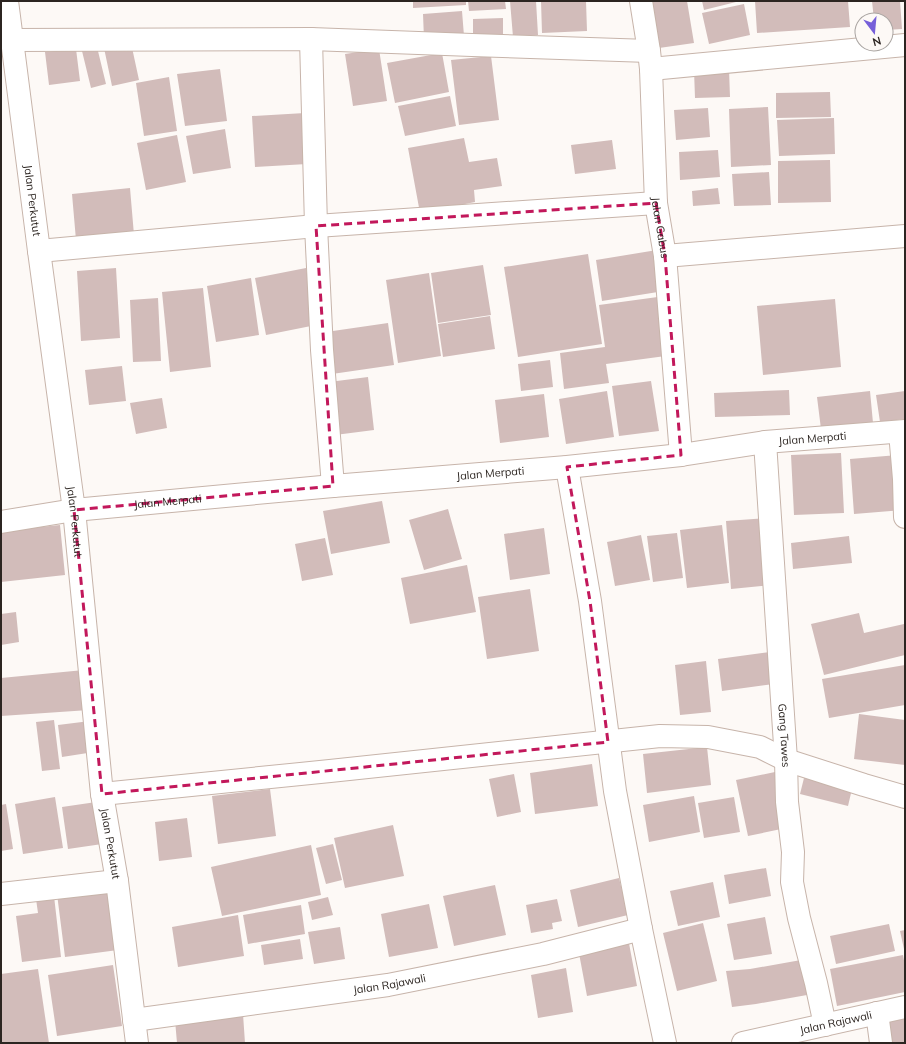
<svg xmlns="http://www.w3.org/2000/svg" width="906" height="1044" font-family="Mulish,sans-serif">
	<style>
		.building { fill: #d2bcba }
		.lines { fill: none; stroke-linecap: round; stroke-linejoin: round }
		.minor-casing { stroke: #c7b4aa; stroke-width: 24 }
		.minor { stroke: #fff; stroke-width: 22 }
		.marked { fill: none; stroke: #c2185b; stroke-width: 3; stroke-dasharray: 8 5; stroke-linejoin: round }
		.labels { text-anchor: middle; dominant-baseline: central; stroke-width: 4; stroke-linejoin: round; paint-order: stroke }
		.street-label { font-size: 11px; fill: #2c2521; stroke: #fdf9f6 }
	</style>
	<rect width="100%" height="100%" fill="#fdf9f6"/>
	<path class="building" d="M413,1H466V5L413,8Z
		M468,1H505L506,9L469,11Z
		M510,1H536L538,35L513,37Z
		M541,1H586L587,31L542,33Z
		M651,1H687L694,43L659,48Z
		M702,1H736V2L704,10Z
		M755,1H848L850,27L757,33Z
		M872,1H900L902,29L886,30V20H874Z
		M744,4L750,35L709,44L702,13Z
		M462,11L464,36L424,39L423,14Z
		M503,18V36L473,37V19Z
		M131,43L139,80L112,86L104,48Z
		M97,47L106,84L91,88L82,51Z
		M76,49L80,81L49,85L45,52Z
		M379,49L387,101L353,106L345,54Z
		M442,53L449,92L395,103L387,63Z
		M491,56L499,120L459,125L451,60Z
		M220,69L227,121L185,126L177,74Z
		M729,69L730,97L695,98L694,70Z
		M169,77L177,131L144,136L136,83Z
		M830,92L831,117L776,118V93Z
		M450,96L456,126L405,136L398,106Z
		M768,107L771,165L731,167L729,109Z
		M708,108L710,137L676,140L674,110Z
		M305,113L307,164L255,167L252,116Z
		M834,118L835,154L779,156L777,120Z
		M225,129L231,168L193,174L186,136Z
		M177,135L186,182L146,190L137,143Z
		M464,138L469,162L497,158L502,186L474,190L475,202L420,213L408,148Z
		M612,140L616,169L575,174L571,145Z
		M718,150L720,177L680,180L679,152Z
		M830,160L831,202L778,203V161Z
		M769,172L771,205L734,206L732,174Z
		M130,188L134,235L76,240L72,194Z
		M718,188L720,204L693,206L692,191Z
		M657,250L664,291L602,301L596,260Z
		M588,254L602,344L518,357L504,267Z
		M483,265L491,315L438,323L431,273Z
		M116,268L120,338L81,341L77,271Z
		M306,268L316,325L266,335L255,278Z
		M429,273L441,356L398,363L386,280Z
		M251,278L259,335L216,342L207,286Z
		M203,288L211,367L170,372L162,292Z
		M665,296L673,355L606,364L609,383L564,389L560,353L605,347L599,305Z
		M158,298L161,361L133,362L130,300Z
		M835,299L841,367L763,375L757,306Z
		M490,316L495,349L443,357L438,324Z
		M388,323L394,365L332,374L326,332Z
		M550,360L553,387L521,391L518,364Z
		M122,366L126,401L89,405L85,370Z
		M368,377L374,430L335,435L329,382Z
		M651,381L659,431L619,436L612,386Z
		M789,390L790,415L715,417L714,393Z
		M607,391L614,437L566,444L559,399Z
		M870,391L873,423L821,429L817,397Z
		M905,391V419L880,422L876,395Z
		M544,394L549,437L500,443L495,400Z
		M162,398L167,428L136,434L130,403Z
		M841,453L844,513L794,515L791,455Z
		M898,455L903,510L854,514L850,459Z
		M382,501L390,543L331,554L323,511Z
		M448,509L462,559L424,570L409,520Z
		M767,518L772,585L731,589L726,521Z
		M60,525L65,575L1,582V531Z
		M722,525L729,583L687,588L680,530Z
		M544,528L550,574L510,580L504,534Z
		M677,533L683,578L653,582L647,536Z
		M641,535L650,580L615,586L607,542Z
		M849,536L852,563L793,569L791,543Z
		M325,538L333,575L302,581L295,544Z
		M467,565L476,612L410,624L401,578Z
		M530,589L539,651L487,659L478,597Z
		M16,612L19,642L1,645V614Z
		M859,613L864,633L904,624L905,630V655L824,675L811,624Z
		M770,652L774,684L722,691L718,659Z
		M706,661L711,712L680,715L675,665Z
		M905,665V705L829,718L822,679Z
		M84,670L89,710L1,716V678Z
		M859,714L905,720V765L854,759Z
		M54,720L60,769L42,771L36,722Z
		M90,721L94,752L62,757L58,725Z
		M707,747L711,785L647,793L643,754Z
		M592,764L598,806L535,814L530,773Z
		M775,772L786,828L748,836L736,780Z
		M514,774L521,812L497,817L489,779Z
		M804,778L852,789L848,806L800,794Z
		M270,789L276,836L218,844L212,796Z
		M694,796L700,832L649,842L643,805Z
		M55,797L63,848L23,854L15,804Z
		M734,797L740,832L704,838L698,803Z
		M103,801L109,843L68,849L62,807Z
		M6,804L13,849L1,851V805Z
		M187,818L192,857L159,861L155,822Z
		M393,825L404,876L345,888L334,838Z
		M333,844L342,880L326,884L316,848Z
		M311,845L321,895L222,916L211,867Z
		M766,868L771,896L729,904L724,875Z
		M619,878L628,915L578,927L570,890Z
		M713,882L720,917L678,926L670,891Z
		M495,885L506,935L454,946L443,896Z
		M110,887L118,950L65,957L57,894Z
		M54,896L61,957L22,962L16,916L38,913L36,899Z
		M328,897L333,915L312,920L308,902Z
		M557,899L562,921L552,923L553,929L531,933L526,905Z
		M429,904L438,948L389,957L381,914Z
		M301,905L305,934L248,944L243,915Z
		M238,915L244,956L178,967L172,927Z
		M765,917L772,954L734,960L727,924Z
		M703,923L717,981L677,991L663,933Z
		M889,924L895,951L836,964L830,936Z
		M340,927L345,959L314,964L308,932Z
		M905,930V949H904L900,931Z
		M628,938L637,986L587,996L578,948Z
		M300,939L303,959L264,965L261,945Z
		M903,955L905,966V992L837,1006L830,969Z
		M801,960L807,995L756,1004L732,1007L726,971L750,969Z
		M113,965L122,1026L57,1036L48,975Z
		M566,968L573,1012L538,1018L531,975Z
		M38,969L49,1043H2L1,1035V974Z
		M243,1014L245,1043H177L175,1020Z
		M905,1014V1043H890L885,1018Z"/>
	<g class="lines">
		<g class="minor-casing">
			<g id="minor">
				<path id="s1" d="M7,1L39,251L74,510L102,794L117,881L137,1043"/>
				<path id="s2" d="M641,1L649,51L651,69L656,203L665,256L681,455"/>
				<path d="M311,39L316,226L322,350L333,486"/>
				<path d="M13,40L311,39L472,45L649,51"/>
				<path d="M651,69L905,45"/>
				<path d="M39,251L316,226L656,203"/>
				<path d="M665,256L905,236"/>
				<path d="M900,432L904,479L905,517"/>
				<path id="s3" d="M765,442L786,760L787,802L793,852L792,882L799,918L816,983L825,1025"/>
				<path d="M567,467L590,601L615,791L641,929L665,1043"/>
				<path id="s4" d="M1,522L74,510L333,486L567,467L681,455L765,442L905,431"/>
				<path d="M102,794L330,771L660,736L708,737L760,747L786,760L864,785L905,797"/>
				<path d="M1,894L117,881"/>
				<path d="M877,1013L881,1043"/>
				<path id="s5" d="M134,1020L388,985L543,954L641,929"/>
				<path id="s6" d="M743,1043L905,1007"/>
			</g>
		</g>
		<use href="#minor" class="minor"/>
	</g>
	<path class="marked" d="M656,203L665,256L681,455L567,467L590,601L608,742L102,794L74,510L333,486L316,226Z"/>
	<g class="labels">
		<g class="street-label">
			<text stroke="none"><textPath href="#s1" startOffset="201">Jalan Perkutut</textPath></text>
			<text stroke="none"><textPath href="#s2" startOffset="228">Jalan Gabus</textPath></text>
			<text stroke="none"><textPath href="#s4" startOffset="816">Jalan Merpati</textPath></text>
			<text stroke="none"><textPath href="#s4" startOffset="492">Jalan Merpati</textPath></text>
			<text stroke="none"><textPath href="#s4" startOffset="168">Jalan Merpati</textPath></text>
			<text stroke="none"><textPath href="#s1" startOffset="525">Jalan Perkutut</textPath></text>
			<text stroke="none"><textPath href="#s3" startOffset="294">Gang Tawes</textPath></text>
			<text stroke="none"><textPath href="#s1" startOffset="849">Jalan Perkutut</textPath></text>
			<text stroke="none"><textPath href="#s5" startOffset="258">Jalan Rajawali</textPath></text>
			<text stroke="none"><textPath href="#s6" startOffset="95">Jalan Rajawali</textPath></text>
		</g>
	</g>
	<rect width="906" height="1044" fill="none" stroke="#2c2521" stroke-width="4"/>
	<g transform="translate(874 32) rotate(164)"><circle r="19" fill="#fdf9f6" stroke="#a9a4a1"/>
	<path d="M0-3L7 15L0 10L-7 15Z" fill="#765fd9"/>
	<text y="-6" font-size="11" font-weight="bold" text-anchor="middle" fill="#2c2521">N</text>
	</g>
</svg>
